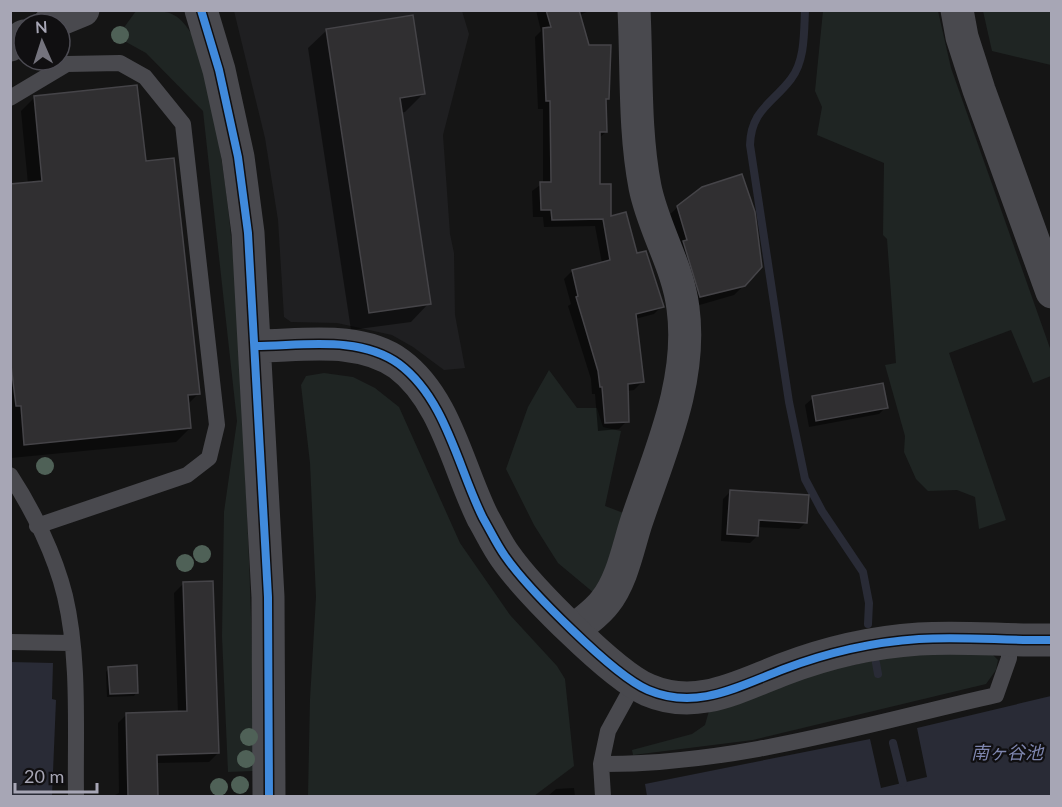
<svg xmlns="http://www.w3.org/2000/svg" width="1062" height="807" font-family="Lato,'Noto Sans JP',sans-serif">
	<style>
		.built { fill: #1f1f21 }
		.green { fill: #1f2523 }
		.water { fill: #292b36 }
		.shadow { fill: #0007 }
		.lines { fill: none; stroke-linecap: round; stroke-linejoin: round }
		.stream { stroke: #292b36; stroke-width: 8 }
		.building { fill: #302f31; stroke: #454448; stroke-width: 1.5 }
		.service { stroke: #49494e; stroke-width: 16 }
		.minor { stroke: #49494e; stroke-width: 33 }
		.tertiary { stroke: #49494e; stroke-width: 33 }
		.cycleway-casing { stroke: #100f11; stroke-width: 11 }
		.cycleway { stroke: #408adc; stroke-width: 8 }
		.tree { fill: #4f6157 }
		.labels { text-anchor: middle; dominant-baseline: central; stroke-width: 4.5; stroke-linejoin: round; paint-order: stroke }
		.water-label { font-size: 18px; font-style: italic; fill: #7e86af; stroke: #100f11 }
	</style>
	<rect width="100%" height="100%" fill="#151515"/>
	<path class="built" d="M234,11H462L469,34L443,135L450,234L454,253L455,315L465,368L444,370L413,347L392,335L337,323L291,322L284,317L278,220L265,138Z"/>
	<path class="green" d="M136,11C166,11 176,8 193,36C231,155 236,284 242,408C248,530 254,650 253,771L228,772L222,636L224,512L237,421L203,111L146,53L117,37Z
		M823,11H938L951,68L1051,351V376L1033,383L1011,330L949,353L1006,520L979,529L975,497L957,490L928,491L916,479L904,452L905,436L885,365L896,363L887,239L883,235L884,163L817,135L822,107L815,91Z
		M983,11H1051V65L992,51Z
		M549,370L577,408H597L603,427L621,431L605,506L626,514L602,583L594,593L558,563L534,525L506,469L528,407Z
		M324,373L353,377L375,388L399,407L460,543L510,615L557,666L565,679L574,766L534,796H308L310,699L316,597L310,463L301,385L306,376Z
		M914,652H990L998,660L996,670L986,684L753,740L633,755L632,750L692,734L705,725L709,711L807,675Z"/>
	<path class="water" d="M11,662L53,663L52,699L56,700L52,796H11Z
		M1051,696V796H647L645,784L870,739L881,788L927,777L917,728Z"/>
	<path class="shadow" d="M536,10H592L579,15L607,98L604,101L606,132L598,139V185L610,218L636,255L662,306L654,314L635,319L642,382L634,390L627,391V421L619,429L598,431L595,394H592L591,379L568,306L571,304L564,279L572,271L602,263L595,226L544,227L543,217H533L532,191L543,183V109H538L535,37L541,31Z
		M327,30L423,94L405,112L400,113L429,303L411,322L351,330L308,48Z
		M35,97L145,163L198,394L187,405L190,428L176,442L11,458L10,186L28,184L21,111Z
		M678,207L744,285L734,295L696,306L668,216Z
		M813,398L886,407L879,414L809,427L805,405Z
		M730,492L806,522L799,529L757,527V536L750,543L721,541L723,499Z
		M183,584L218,753L209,762L155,763L157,796H113L119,793L118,723L127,714L178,713L174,593Z
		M109,668L137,692L134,696L107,697L106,672Z
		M574,788L575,796H548L556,789Z"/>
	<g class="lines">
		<path class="stream" d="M805,10C804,33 805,61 791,79C772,104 751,110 750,145L789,402L805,479L822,511L863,572L869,603L868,624
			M876,663L878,674
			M893,743L903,783"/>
	</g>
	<path class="building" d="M546,10H579L589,45H611L609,99H606L607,132H600V184H611V216L626,212L637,253L646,251L664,307L636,314L644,382L628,384L629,422L605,423L602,387H600L598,371L576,297L578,296L572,270L610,260L603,219L552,220L551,210H541L540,182H551L550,101H546L543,28L551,27Z
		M413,15L425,94L400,98L431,304L369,313L326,29Z
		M137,85L146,161L174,158L200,394L188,395L191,428L24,445L21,406H16L10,357V184L42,181L34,96Z
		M742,174L755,212L762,267L745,286L700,297L683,241L687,240L677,206L702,187Z
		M883,383L888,408L816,421L812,396Z
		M730,490L809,495L807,523L759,520L758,536L727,534Z
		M213,581L219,753L157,755L158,796H128L126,713L187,711L183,582Z
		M137,665L138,693L110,694L108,667Z"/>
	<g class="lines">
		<path class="service" d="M10,98L67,64L120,63L145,77L183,124L217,425L209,458L187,475L37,526
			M10,475C33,510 55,555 65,596C80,660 75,731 76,796
			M10,642L72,643
			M601,764C735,765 867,724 996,695L1009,658V640
			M603,796L601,764L608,731L635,682"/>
		<path class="minor" d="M575,630C584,621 597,613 605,602C622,581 628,548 636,523C659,454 693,382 683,308C678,266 653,228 645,187C634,130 637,69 634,10"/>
		<path class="tertiary" d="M201,10L219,70L238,157L248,233L268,597L269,796
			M957,10L962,37L979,90L1052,292
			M49,24L83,10
			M10,45L24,36
			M255,346C302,346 359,335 399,364C446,399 458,468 483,518C490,530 497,545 505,556C528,589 613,675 648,690C697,711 739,686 784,669C826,653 874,642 919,639C963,636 1007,641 1052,640"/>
		<g class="cycleway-casing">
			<path id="cycleway" d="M201,10L219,70L238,157L248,233L268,597L269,796
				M255,346C302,346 359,335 399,364C446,399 458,468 483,518C490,530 497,545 505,556C528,589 613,675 648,690C697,711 739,686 784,669C826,653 874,642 919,639C963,636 1007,641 1052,640"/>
		</g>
		<use href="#cycleway" class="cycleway"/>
	</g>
	<g class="tree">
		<circle cx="120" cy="35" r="9"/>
		<circle cx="45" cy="466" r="9"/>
		<circle cx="202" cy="554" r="9"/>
		<circle cx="185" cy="563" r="9"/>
		<circle cx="249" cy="737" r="9"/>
		<circle cx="246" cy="759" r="9"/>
		<circle cx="240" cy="785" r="9"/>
		<circle cx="219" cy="787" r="9"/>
	</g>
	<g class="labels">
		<g class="water-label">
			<text x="1007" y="752">南ヶ谷池</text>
		</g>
	</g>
	<rect width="1062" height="807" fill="none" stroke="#a7a6b5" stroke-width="24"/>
	<g transform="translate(42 42) rotate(357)"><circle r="28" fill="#100f11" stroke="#4c4b53" stroke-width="1.5"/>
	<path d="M0-4.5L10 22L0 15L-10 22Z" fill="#74737d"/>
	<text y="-9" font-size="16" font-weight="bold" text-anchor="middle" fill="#a7a6b5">N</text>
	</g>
	<path d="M15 783v9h82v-9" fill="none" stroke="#a7a6b5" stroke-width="3"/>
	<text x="24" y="783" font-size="18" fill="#a7a6b5" stroke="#100f11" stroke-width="4.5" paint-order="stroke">20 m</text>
</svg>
